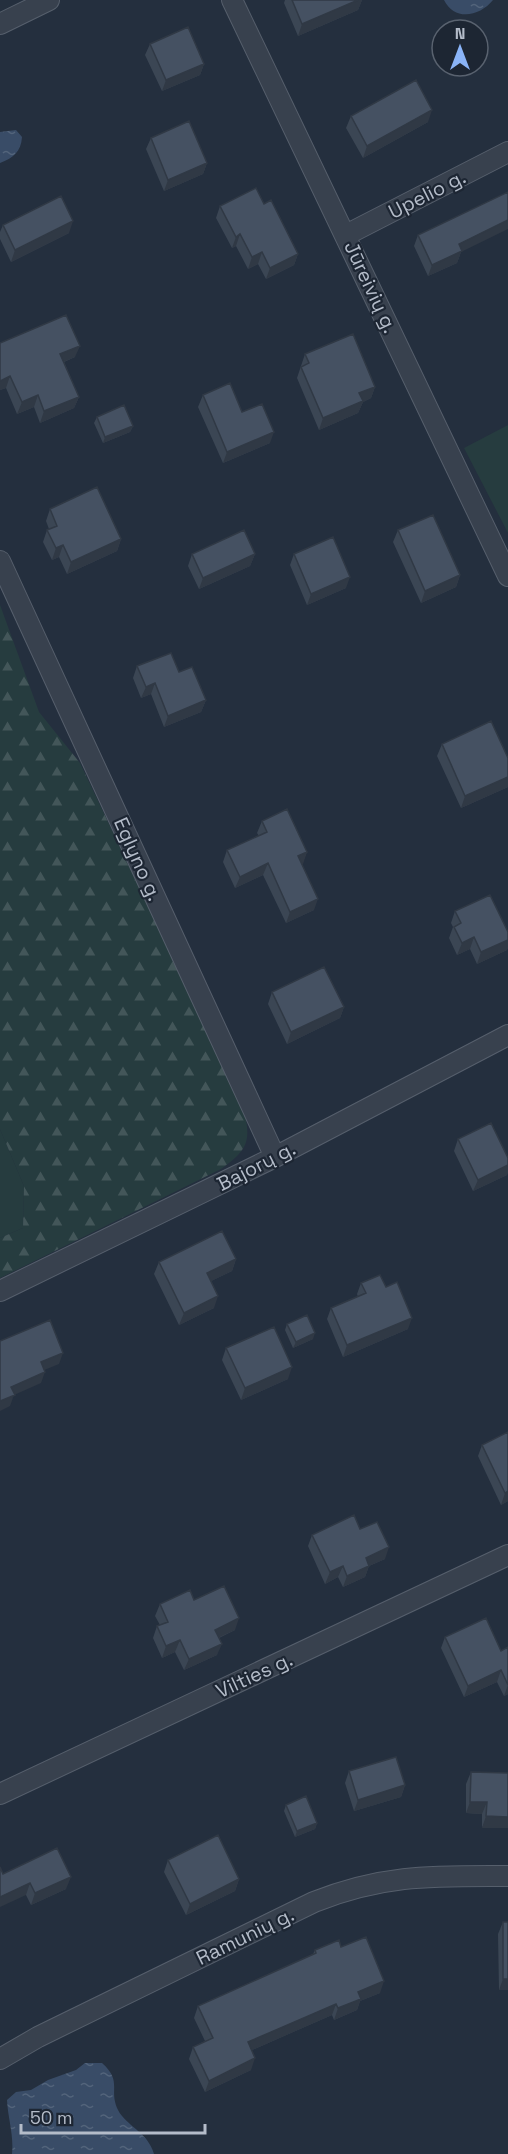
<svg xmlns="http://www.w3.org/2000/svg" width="508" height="2154" font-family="'Space Grotesk',sans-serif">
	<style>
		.green { fill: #263c3f }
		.forest { fill: url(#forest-firs) }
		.water { fill: url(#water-ripples) }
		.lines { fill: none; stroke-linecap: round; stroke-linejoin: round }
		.minor-casing { stroke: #565f6c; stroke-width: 22 }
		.minor { stroke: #38414e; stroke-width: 20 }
		.wall { fill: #3b4654 }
		.shaded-wall { fill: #303945 }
		.building { fill: #455162; stroke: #303945; stroke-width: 1.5 }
		.labels { text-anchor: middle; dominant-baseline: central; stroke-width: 4.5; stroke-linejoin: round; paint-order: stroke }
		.street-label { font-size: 20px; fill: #b4bcc9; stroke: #1d2633 }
	</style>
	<defs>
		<pattern id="forest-firs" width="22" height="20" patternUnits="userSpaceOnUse" patternTransform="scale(1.5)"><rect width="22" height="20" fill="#263c3f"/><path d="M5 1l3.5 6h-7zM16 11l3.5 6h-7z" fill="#435659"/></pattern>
		<pattern id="water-ripples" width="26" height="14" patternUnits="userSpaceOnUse" patternTransform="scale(1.5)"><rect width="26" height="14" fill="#394c67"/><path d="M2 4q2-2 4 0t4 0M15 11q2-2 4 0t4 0" fill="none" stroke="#53647b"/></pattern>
	</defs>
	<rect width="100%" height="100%" fill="#242f3e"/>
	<path class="green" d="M508,425V533L464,448Z
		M0,1129L24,1186L23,1228L0,1238Z"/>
	<path class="forest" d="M0,605L39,712L80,763L243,1106C251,1139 250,1149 221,1169L0,1278V1238L23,1228L24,1186L0,1129Z"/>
	<path class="water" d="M444,0H493C480,16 455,22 444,0Z
		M16,130L22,137C21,152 13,158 0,163V132Z
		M85,2063H102C123,2082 108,2089 118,2110C126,2126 148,2132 154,2154H12C14,2135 8,2119 7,2100L16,2092L31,2090L48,2080L76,2070Z"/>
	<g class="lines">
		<g class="minor-casing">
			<path id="minor" d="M232,0L508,576
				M0,24L49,0
				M346,235L508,152
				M0,561L275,1157
				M0,1291L275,1157L508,1035
				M0,1794L508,1555
				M0,2059L38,2037L314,1902C384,1874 434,1876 508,1876"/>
		</g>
		<use href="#minor" class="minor"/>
	</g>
	<path class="wall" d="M285,0H362L358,10L298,36L284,3Z
		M150,44L204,64L200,75L162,91L145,55Z
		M351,116L428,122L363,158L346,128Z
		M151,138L207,163L203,174L164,191L146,149Z
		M264,204L298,254L294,265L266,279L258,264L248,269L236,246L232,248L216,218L220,206Z
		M3,225L69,233L11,262L0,239V232Z
		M418,235L461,252L457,263L428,276L414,246Z
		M0,343L75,357L64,362L79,397L74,408L40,423L34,407L17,414L6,388L0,390Z
		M305,354L375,387L371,398L363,402L358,413L319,430L297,378Z
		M203,395L242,412L270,443L223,463L198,407Z
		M97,417L133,426L130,432L103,443L94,423Z
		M50,509L121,539L117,551L67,574L59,557L52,560L43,542L47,530L49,529L46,521Z
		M398,530L460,575L456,587L421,603L393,542Z
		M192,554H255L250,566L199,589L188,566Z
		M294,554L346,588L307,605L290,565Z
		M137,666L179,672L206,700L201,712L164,727L151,694L141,698L133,678Z
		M442,744L508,758V787L461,808L437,756Z
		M262,821L307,852L302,864L314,910L286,923L263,875L235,888L223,862L227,850L259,836L257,833Z
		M455,911L508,932V947L507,950L477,964L470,949L457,955L449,938L453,927L451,923Z
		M272,992L344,1007L340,1018L287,1044L268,1004Z
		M458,1139L508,1158V1171L507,1175L473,1191L454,1151Z
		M236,1259L232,1271L211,1281L214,1308L179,1325L154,1274L159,1262Z
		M361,1283L386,1287L408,1329L343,1357L327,1319L331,1308L358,1297L357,1294Z
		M287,1324L313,1339L293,1348L285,1330Z
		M226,1348L288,1379L241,1400L222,1360Z
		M508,1432V1501L501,1505L478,1456L482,1445Z
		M360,1529L385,1559L369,1566L365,1577L343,1587L338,1577L325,1584L308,1546L312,1535Z
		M194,1600L235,1630L219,1638L217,1655L184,1670L175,1652L162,1658L153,1638L157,1626L160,1625L155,1616L160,1604Z
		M445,1637L501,1651L508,1647V1694L504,1696L497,1682L464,1697L441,1648Z
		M349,1771L405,1785L401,1797L354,1811L345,1783Z
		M471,1772L508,1773L482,1828V1814L466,1813V1784Z
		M286,1805L317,1823L315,1829L295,1837L284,1811Z
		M168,1860L239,1879L235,1891L186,1915L164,1872Z
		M3,1874L66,1889L31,1905L26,1895Z
		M503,1922L508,1990H499L498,1934Z
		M341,1947L380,1993L360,2001L357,2010L334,2020L332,2015L252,2050L251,2070L205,2092L189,2059L193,2047L205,2041L194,2018L198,2006L313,1954L315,1950Z"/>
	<path class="shaded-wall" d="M358,0H362L358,10L298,36L302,24Z
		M204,64L200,75L162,91L166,80Z
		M432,110L428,122L363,158L367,146Z
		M207,163L203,174L164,191L168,180Z
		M508,220V229L461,252L457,263L428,276L432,265L459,244Z
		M73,221L69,233L11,262L15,250Z
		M240,234L236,246L232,248L236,237Z
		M262,252L258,264L248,269L252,257Z
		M298,254L294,265L266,279L270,268Z
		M80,346L75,357L56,365L60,354Z
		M10,376L6,388L0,390V381Z
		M375,387L371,398L363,402L358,413L319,430L323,418L359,393Z
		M38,395L34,407L17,414L22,402Z
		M79,397L74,408L40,423L44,411Z
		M133,426L130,432L103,443L105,437Z
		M274,432L270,443L223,463L227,452Z
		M121,539L117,551L67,574L71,562Z
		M63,545L59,557L52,560L56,548Z
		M255,554L250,566L199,589L203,578Z
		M460,575L456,587L421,603L425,591Z
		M350,577L346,588L307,605L311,594Z
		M155,683L151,694L141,698L146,687Z
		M206,700L201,712L164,727L168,716Z
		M508,777V787L461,808L465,796Z
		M307,852L303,864L294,868L298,856Z
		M268,863L263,875L235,888L240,877Z
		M318,899L314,910L286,923L290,912Z
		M474,937L470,949L457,955L462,943Z
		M508,940V947L507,950L477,964L481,952Z
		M344,1007L340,1018L287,1044L291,1032Z
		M508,1165V1171L507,1175L473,1191L478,1180Z
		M236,1259L232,1271L203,1285L207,1273Z
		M218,1296L214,1308L179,1325L184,1313Z
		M412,1318L408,1329L343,1357L347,1345Z
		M315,1333L313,1339L293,1348L296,1342Z
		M63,1353L59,1364L37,1373L41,1362Z
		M292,1367L288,1379L241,1400L245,1388Z
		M45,1372L41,1383L14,1395L10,1406L0,1411V1401L11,1387Z
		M508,1491V1501L501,1505L505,1493Z
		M389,1547L385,1559L362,1569L369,1566L365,1577L343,1587L347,1576L366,1558Z
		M343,1566L338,1577L325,1584L330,1572Z
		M239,1618L235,1630L211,1641L215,1630Z
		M180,1640L175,1652L162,1658L166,1646Z
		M222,1644L217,1655L184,1670L189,1659Z
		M501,1670L497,1682L464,1697L468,1686Z
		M508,1685V1694L504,1696Z
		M405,1785L401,1797L354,1811L358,1800Z
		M470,1802H487L482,1814L466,1813Z
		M486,1816L508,1817V1828H482Z
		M317,1823L315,1829L295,1837L297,1831Z
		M71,1877L66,1889L31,1905L35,1893Z
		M239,1879L235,1891L186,1915L190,1904Z
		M30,1883L26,1895L0,1907V1897Z
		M503,1979H508V1990H499Z
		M384,1981L380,1993L360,2001L357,2010L334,2020L338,2008L358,1992Z
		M336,2004L332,2015L243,2054L248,2042Z
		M255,2058L251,2070L205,2092L209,2081Z"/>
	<path class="building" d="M292,0H358L302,24Z
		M188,27L204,64L166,80L150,44Z
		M416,80L432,110L367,146L351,116Z
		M189,121L207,163L168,180L151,138Z
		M256,188L264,204L271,200L298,254L270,268L262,252L252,257L240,234L236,237L220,206Z
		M508,192V220L459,244L462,251L432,265L418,235Z
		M61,196L73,221L15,250L3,225Z
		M66,315L80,346L60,354L79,397L44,411L38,395L22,402L10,376L0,381V343Z
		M353,334L375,387L359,393L363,401L323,418L301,367L309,363L305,354Z
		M230,383L242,412L262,404L274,432L227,452L203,395Z
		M124,405L133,426L105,437L97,417Z
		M97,487L121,539L71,562L63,545L56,548L47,530L57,526L50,509Z
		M433,515L460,575L425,591L398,530Z
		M244,530L255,554L203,578L192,554Z
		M333,537L350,577L311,594L294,554Z
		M171,653L179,672L192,667L206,700L168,716L155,683L146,687L137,666Z
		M491,721L508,758V777L465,796L442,744Z
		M287,809L307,852L298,856L318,899L290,912L268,863L240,877L227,850L267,832L262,821Z
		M490,895L508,932V940L481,952L474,937L462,943L454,927L461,923L455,911Z
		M324,967L344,1007L291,1032L272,992Z
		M491,1123L508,1158V1165L478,1180L458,1139Z
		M222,1231L236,1259L207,1273L218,1296L184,1313L159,1262Z
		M380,1275L386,1287L397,1282L412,1318L347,1345L331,1308L366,1293L361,1283Z
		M307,1315L315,1333L296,1342L287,1324Z
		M50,1320L63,1353L41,1362L45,1372L11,1387L15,1395L0,1401V1341Z
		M274,1327L292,1367L245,1388L226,1348Z
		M508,1432V1491L505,1493L482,1445Z
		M354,1515L360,1529L377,1522L389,1547L366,1558L369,1566L347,1576L343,1566L330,1572L312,1535Z
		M224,1586L239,1618L215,1630L222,1644L189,1659L180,1640L166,1646L157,1626L168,1622L160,1604L190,1590L194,1600Z
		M486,1618L501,1651L508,1647V1685L501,1670L468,1686L445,1637Z
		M396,1757L405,1785L358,1800L349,1771Z
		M471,1772L508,1773V1817L486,1816L487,1802H470Z
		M306,1796L317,1823L297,1831L286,1805Z
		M218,1835L239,1879L190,1904L168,1860Z
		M57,1848L71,1877L35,1893L30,1883L0,1897V1867L3,1874Z
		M503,1922H508V1979H503Z
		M366,1937L384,1981L358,1992L361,1999L338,2008L336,2004L248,2042L255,2058L209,2081L193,2047L213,2038L198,2006L316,1953L315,1950L339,1940L341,1947Z"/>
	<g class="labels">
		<g class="street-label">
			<text transform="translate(427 194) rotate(-27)">Upelio g.</text>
			<text transform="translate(371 287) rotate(65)">Jūreivių g.</text>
			<text transform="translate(138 859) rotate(66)">Eglyno g.</text>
			<text transform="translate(256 1166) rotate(-27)">Bajorų g.</text>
			<text transform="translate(254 1675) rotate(-25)">Vilties g.</text>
			<text transform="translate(245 1936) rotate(-26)">Ramunių g.</text>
		</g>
	</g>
	<g transform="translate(460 48)"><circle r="28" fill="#1d2633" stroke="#59626f" stroke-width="1.5"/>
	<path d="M0-4.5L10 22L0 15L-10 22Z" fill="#8ab4f8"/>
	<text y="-9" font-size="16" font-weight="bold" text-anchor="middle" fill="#b4bcc9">N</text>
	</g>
	<path d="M21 2124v9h184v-9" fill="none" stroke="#b4bcc9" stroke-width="3"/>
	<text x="30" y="2124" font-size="18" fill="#b4bcc9" stroke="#1d2633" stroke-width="4.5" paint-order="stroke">50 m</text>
</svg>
